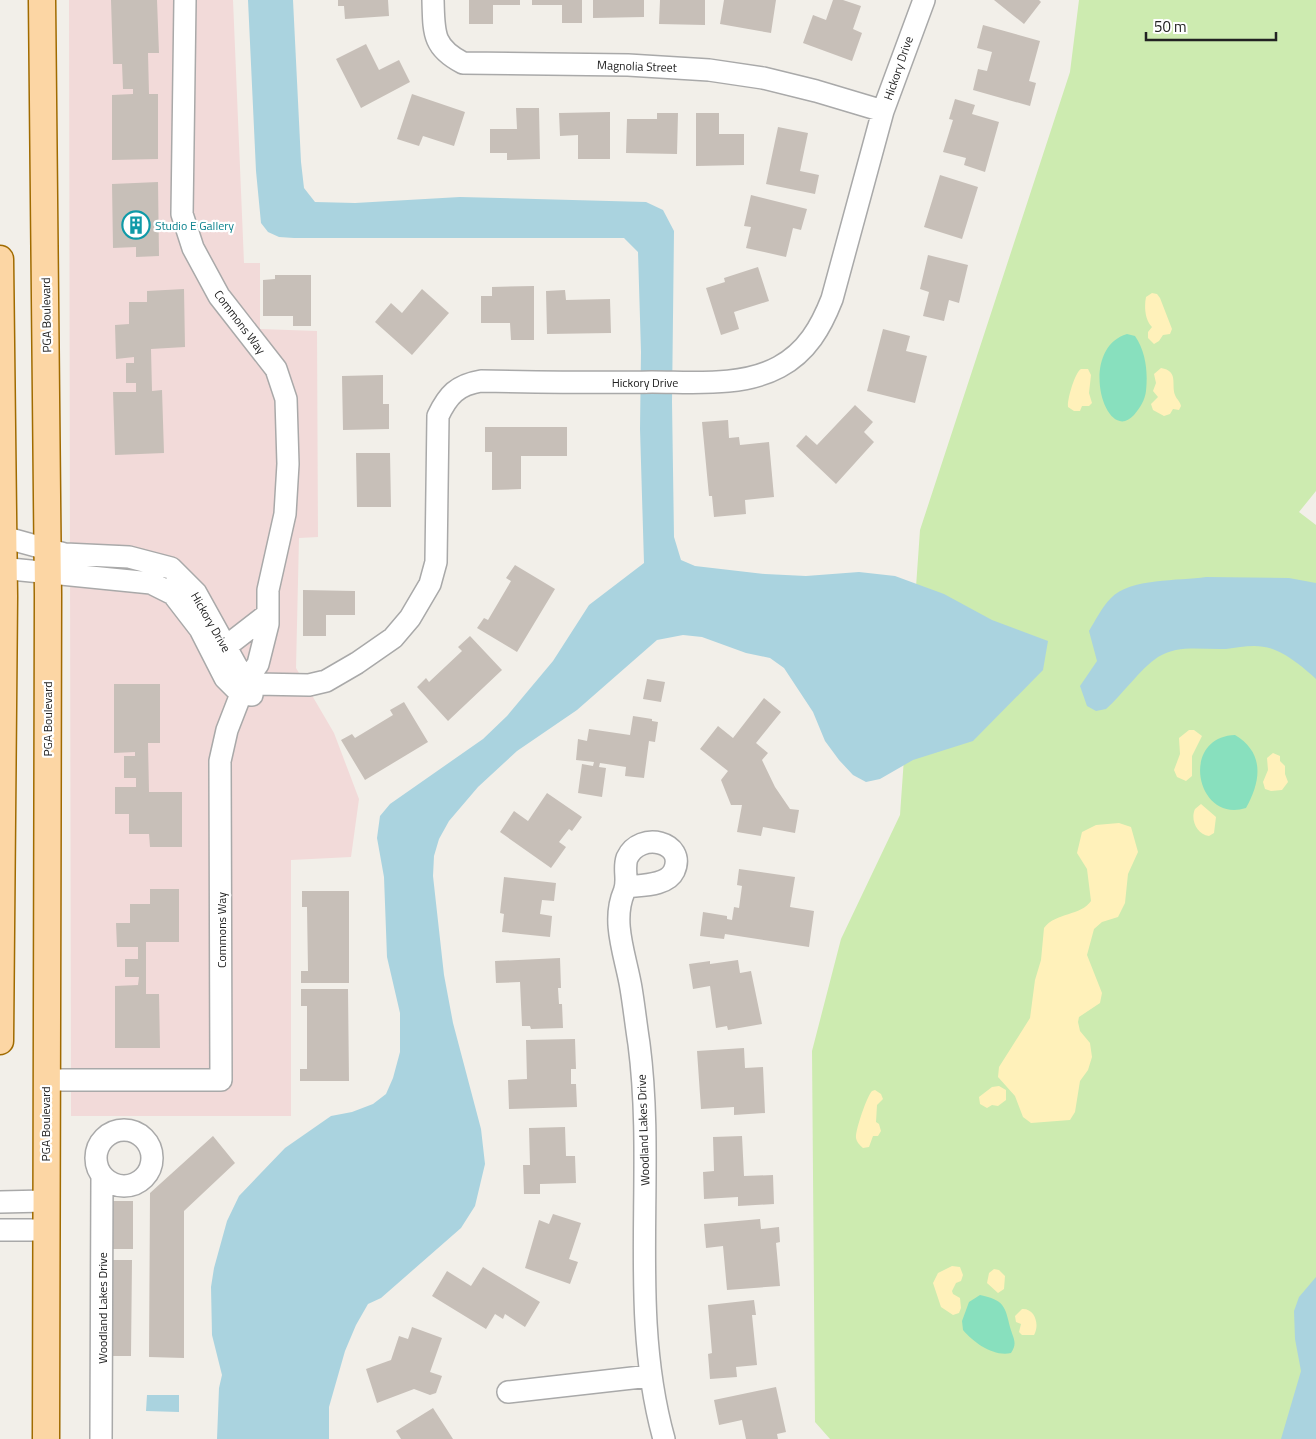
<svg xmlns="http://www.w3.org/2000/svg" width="1316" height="1439" font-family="'Titillium Web',sans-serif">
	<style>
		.commercial { fill: #f2dad9 }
		.grass { fill: #cdebb0 }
		.sand { fill: #fff1ba }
		.pitch { fill: #88e0be }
		.water { fill: #aad3df }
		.building { fill: #c7bfb8 }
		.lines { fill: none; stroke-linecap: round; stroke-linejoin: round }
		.minor-casing { stroke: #a9a9a9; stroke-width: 24 }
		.major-casing { stroke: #a06b00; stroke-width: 29 }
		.minor { stroke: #fff; stroke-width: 21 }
		.major { stroke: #fcd6a4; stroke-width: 26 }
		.labels { text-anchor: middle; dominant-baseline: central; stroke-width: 4.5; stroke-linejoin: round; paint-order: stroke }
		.street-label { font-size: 12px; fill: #222; stroke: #fff }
		.culture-label { font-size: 12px; fill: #0d838f; stroke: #fff; text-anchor: start }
	</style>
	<rect width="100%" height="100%" fill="#f2efe9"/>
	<path class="commercial" d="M69,0H233L244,263H260V329L317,331L318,537L299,538L296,668L334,733L359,799L351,857L291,860V1116H71Z"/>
	<path class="grass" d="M1079,0H1316V491L1299,512L1316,525V1439H830L815,1422L812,1051L841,939L900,815L920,530L1070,72Z"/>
	<path class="sand" d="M1152,293L1157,294L1160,298L1172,329L1170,334L1163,335L1159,341L1154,344L1148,338V332L1152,327C1145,320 1144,307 1146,297Z
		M1161,368C1179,371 1171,384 1175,395C1177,400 1180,401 1181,406L1179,410L1173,409L1170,414L1164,416L1153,410L1151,404L1158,397L1153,391L1156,383L1154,374Z
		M1081,369H1088L1091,375L1089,393L1092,403L1089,406H1082L1080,411H1074L1068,407C1067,400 1075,372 1081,369Z
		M1189,730H1194L1202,736L1192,756V776L1186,781L1177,777L1174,770L1180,754L1179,738Z
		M1273,753L1280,756V761L1285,766V774L1288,782L1282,790L1271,791L1265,789L1263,782L1268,770L1267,758Z
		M1201,804L1216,817L1214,833L1209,836C1197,834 1190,820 1195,809Z
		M1119,823L1131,827L1138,852L1128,874L1125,903L1118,917L1102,922L1094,929L1087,955L1102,993L1100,1003L1079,1017L1078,1022L1080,1031L1090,1043L1092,1057L1088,1070L1080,1081L1075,1112L1070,1120L1031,1123L1023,1117L1015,1096L998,1077L999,1067L1030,1018L1035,980L1041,960L1044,928C1056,912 1081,916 1091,901L1087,869L1077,853L1082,832L1096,825Z
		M999,1086L1006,1090V1100L998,1106L992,1105L987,1108L980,1104L979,1097L992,1087Z
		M875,1090L881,1094L883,1099L877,1105L876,1122L879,1124L881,1131L878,1136H873L869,1147L863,1148C860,1145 857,1143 856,1138C855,1131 867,1096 872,1091Z
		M952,1266L960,1267L963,1275L961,1281L956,1283L952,1291L953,1294L960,1298L961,1308L959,1313L953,1315L941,1307L933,1283L938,1273Z
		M994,1269L999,1270L1005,1276L1004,1289L998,1293L987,1283L989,1273Z
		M1022,1309C1035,1308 1040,1325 1034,1335H1022L1019,1332L1021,1324L1016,1322L1015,1316Z"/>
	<path class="pitch" d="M1127,334L1135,336C1146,352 1148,372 1146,391C1145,400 1140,408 1134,415C1105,447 1077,349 1127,334Z
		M1235,735C1265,753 1261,781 1246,808C1196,824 1179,737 1235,735Z
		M980,1295C1004,1300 1005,1306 1010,1327C1013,1338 1018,1343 1011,1353C994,1357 974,1343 963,1330L962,1321L969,1302Z"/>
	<path class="water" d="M248,0H293L301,162L304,188L315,202L355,203L460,197L646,202L663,210L674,231L672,402L674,537L681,560L695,566L765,574L806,576L859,572L895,576L944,594L992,620L1048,641L1043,670L973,741L913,760L880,779L866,782L853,775L839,760L825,741L813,712L784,668L770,658L746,653L702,637L683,635L657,640L577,710L517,751L478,787L449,821L439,839L434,856L433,876L444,975L453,1023L481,1129L485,1164L475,1206L461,1228L381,1298L368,1304L356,1325L345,1351L329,1407V1439H217L219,1388L222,1375L212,1335L211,1287L214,1268L227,1221L239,1196L285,1148L331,1116L352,1112L373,1104L386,1094L393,1078L400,1052V1013L387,957L384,877L377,838L380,816L390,804L483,739L507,716L553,661L589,605L644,563L640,429L641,352L638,252L624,238H294L279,237L268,232L261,223L256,171Z
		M1206,577L1289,578L1316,583V679C1304,668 1290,656 1275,650C1258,643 1243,647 1226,649C1203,650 1179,644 1158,657C1140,669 1123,694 1106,709L1096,711L1087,706L1080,686L1097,661L1089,631C1095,621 1102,607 1111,598C1130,578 1179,581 1206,577Z
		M1316,1277V1439H1281L1301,1371L1295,1339L1294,1311L1299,1297Z
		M147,1395H179V1412L146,1411Z"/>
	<path class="building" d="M111,0H157L159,53H148L149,94H158V159L112,160V95L133,94V89H123L122,64H113Z
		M338,0H388L389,16L345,19L344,6H338Z
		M469,0H520V5H493V24H469Z
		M532,0H582V23H562V5H532Z
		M593,0H644V17L593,18Z
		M660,0H705V25L659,24Z
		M724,0H776L771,33L720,24Z
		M833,0H843L861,6L853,29L862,33L852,61L803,43L813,15L826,20Z
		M994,0H1039L1041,2L1024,24Z
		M983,25L1040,41L1029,81L1036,83L1030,106L973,90L978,69L987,71L992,52L977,48Z
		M366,44L379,70L399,60L410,82L361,108L336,59Z
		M412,94L465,112L454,146L423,136L419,146L397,139Z
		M955,99L975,105L972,114L999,122L985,172L964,165L966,158L943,152L953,120L949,119Z
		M516,108H539L540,159L507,160V153H490V129H517Z
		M610,112V159H578V135L560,136L559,113Z
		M657,113H678L677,154L626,153L627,119H657Z
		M696,113H719V134H744V165L696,166Z
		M778,127L808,133L800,171L819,175L815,194L766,184Z
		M940,175L978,187L962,239L924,227Z
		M158,182L159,256L136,257V247L113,248L112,184Z
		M751,195L807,209L801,230L793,228L786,257L746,248L751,227L744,226Z
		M928,255L968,265L959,303L949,300L944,321L923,316L929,292L920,289Z
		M758,267L769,301L734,312L739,329L721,335L706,288L725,282L724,278Z
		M275,275H311V326H293V316H263V280L275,279Z
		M534,286V340H511L510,323H481V296H492V287Z
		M184,289L185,347L151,349L152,391L162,390L164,453L115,455L113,392H136V383H126V363H134V357L116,359L115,325L129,324V302H147V291Z
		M422,289L449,313L412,355L375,322L391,303L402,313Z
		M565,290L566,300L610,299L611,333L547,334L546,291Z
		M883,329L910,336L906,351L927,356L915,403L867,391Z
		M383,375V404H389V429L343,430L342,376Z
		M855,405L873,422L864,432L874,442L836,484L796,446L806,435L817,445Z
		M728,420L729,438L739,437L740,445L769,442L774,497L745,500L746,514L714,517L712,496H709L702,422Z
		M485,427H567V456H521V489L492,490V452H485Z
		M356,453H390L391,507H357Z
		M515,565L555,589L517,652L477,628L484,618L488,620L511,581L506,578Z
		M303,590L355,591V615H326V636H303Z
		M470,636L502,670L448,721L417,687L426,678L429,682L462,651L458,647Z
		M647,679L665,682L661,702L643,699Z
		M114,684H160V743H148L149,792H182V847H150L149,834H129V814H115V787H136V778H124V756H135V752L114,753Z
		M764,698L781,712L756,743L768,753L762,760L775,787L790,809L799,810L795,833L763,827L761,836L737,832L742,805H731L721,780L728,771L700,749L718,726L733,738Z
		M404,702L428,742L365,780L341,740L352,734L355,738L393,715L390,710Z
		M633,716L652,719V721L658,722L655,742L649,741L644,778L625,776L626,767L600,763L599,767L606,768L602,797L578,793L582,764L593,766L594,762L576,760L578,739L587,741L589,729L630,735Z
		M547,793L582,817L572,831L569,829L559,842L566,847L551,868L500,832L514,811L528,821Z
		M739,869L795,877L790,907L814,911L809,947L725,934L724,939L700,936L703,912L727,916V919L732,920L734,907L739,908L742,886L737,885Z
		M504,877L556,883L554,901L542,900L540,914L552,916L550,937L502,932L504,914L500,913Z
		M150,889H179V942H146V994H159L160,1048H115V986L138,985L139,977H125V959H138V947H117L116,923H130V904H150Z
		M302,891H349V983H301V971H308L307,907H302Z
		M560,958L561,988H558L559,1004H562L563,1028L531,1029L530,1026H522L520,982L496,983L495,961Z
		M738,960L740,973L751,971L762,1024L728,1030L727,1026L716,1028L710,986L693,989L689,964L710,961V964Z
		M301,989H348L349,1081H300V1069H307V1006H301Z
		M575,1039L576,1069H571V1084H576L577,1107L509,1109L508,1080L527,1079L526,1040Z
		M744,1048L745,1068L763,1067L765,1113L734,1115V1107L701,1109L697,1051Z
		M565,1127L566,1156H575L576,1183L540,1184V1194H524L523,1165H530L529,1128Z
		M213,1136L235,1163L184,1211V1358L149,1357L150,1193Z
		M742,1136L744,1176L773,1175L774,1204L738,1206V1197L704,1199L703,1172L714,1171L713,1137Z
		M112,1201H133V1249H112Z
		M553,1214L581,1223L569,1259L578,1262L570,1284L525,1268L539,1220L549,1224Z
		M760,1219L761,1229L779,1227L780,1242L776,1243L780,1286L727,1290L723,1246L706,1248L704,1224Z
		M112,1260H132L131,1356H112Z
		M483,1267L540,1302L525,1327L505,1314L503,1319L495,1314L486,1329L432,1296L447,1271L471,1286Z
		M754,1300L756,1315H752L757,1365L736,1367L737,1377L710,1379L708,1354L712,1353L708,1305Z
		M412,1327L442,1338L430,1372L442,1376L436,1393L430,1395L414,1389L377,1403L366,1369L391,1360L399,1336L408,1339Z
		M776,1387L786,1432L777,1434L778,1439H746L742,1420L719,1425L714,1400Z
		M433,1408L453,1439H401L396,1431Z"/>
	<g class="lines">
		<g class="minor-casing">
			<path id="minor" d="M433,0C434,32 432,47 463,63L628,65L709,70L763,78L816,91L883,111
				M0,536L65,554L129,557L171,568L196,593L237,667L246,681L256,684L309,685L326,681L357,663L393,638L410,618L430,584L436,562L438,416C448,395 457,385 481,381C538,382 595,383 652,382C694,382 742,387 779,367C807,352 821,327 832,299L883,111L924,0
				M0,568L151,583L173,594L200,629L225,678L241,694L252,695
				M215,655L268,614
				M626,887C641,885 667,886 674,871C687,842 640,830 627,858C623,869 629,881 624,892C611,922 626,957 631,988C634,1006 636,1025 639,1044C656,1175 628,1310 664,1439
				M45,1080H221L220,761L227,730L246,681L258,664L268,624V590L285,514L288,464L286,399L276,369L219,296L193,248L182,214L185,0
				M96 1158a28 28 0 1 1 56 0a28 28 0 1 1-56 0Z
				M0,1202L45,1201
				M0,1230H45
				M508,1392L650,1376
				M101,1439L102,1176"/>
		</g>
		<g class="major-casing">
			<path id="major" d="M42,0L48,595L46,1439
				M0,259L4,597L0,1041"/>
		</g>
		<use href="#minor" class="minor"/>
		<use href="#major" class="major"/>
	</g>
	<defs>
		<g id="building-ring" transform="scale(1.4375)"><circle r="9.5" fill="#fff" stroke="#0f9aa8" stroke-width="1.5"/><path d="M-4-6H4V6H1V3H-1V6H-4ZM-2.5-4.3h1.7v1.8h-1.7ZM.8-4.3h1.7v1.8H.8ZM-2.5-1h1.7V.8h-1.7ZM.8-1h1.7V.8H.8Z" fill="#0f9aa8"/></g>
	</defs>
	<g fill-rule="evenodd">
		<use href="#building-ring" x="136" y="225"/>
	</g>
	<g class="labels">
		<g class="street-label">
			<text transform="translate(637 66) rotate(2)">Magnolia Street</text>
			<text transform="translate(898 68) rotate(-71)">Hickory Drive</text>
			<text transform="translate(46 315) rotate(-91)">PGA Boulevard</text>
			<text transform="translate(240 322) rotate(53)">Commons Way</text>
			<text x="645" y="382">Hickory Drive</text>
			<text transform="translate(211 622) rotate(60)">Hickory Drive</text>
			<text transform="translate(47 719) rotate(-90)">PGA Boulevard</text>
			<text transform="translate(221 930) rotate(-90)">Commons Way</text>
			<text transform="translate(45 1124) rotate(-90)">PGA Boulevard</text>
			<text transform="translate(643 1130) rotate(-92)">Woodland Lakes Drive</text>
			<text transform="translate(102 1308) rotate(-90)">Woodland Lakes Drive</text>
		</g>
		<g class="culture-label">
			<text x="155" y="225">Studio E Gallery</text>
		</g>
	</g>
	<path d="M1146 32v8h130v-8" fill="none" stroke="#222222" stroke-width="2.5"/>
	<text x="1154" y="32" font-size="15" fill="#222222" stroke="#ffffff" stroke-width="4" paint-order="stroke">50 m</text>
</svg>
